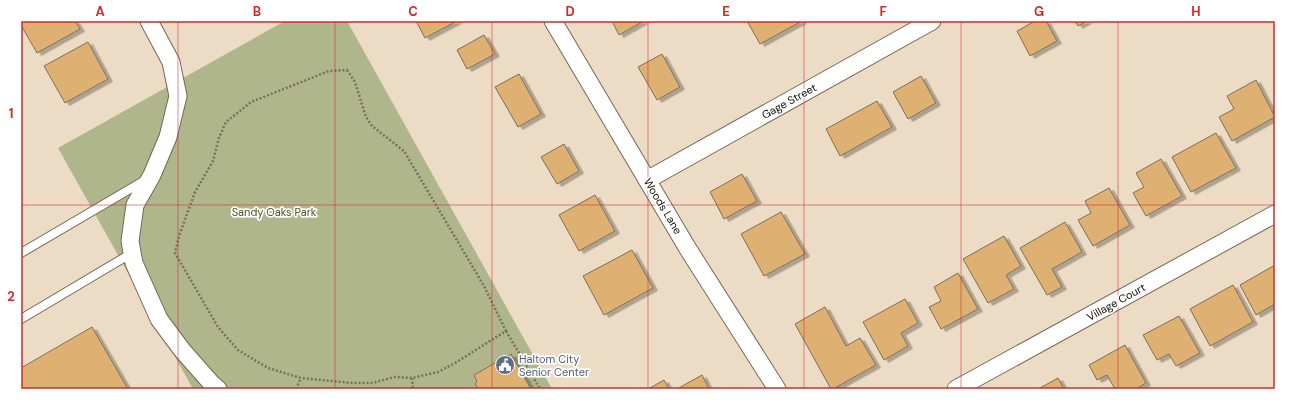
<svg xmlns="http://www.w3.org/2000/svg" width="1296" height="410" font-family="'DM Sans',sans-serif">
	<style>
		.green { fill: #afb68b }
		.building { fill: #deb072; stroke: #7d6e5a; filter: url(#shadow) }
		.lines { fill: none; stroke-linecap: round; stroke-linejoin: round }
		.service-casing { stroke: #766753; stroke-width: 10 }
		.minor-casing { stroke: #766753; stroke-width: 19 }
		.path { stroke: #7a6f60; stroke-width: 2.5; stroke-dasharray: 2 2; stroke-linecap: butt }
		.service { stroke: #fff; stroke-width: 8 }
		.minor { stroke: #fff; stroke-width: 17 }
		.grid { fill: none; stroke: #d62828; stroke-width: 1; stroke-opacity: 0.55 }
		.labels { text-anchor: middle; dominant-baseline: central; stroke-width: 3.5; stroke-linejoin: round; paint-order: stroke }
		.street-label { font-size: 11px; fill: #130d06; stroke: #fff }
		.park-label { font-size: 11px; fill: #4d541f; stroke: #fff }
		.service-label { font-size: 11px; fill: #4e5e75; stroke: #fff; text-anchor: start }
		.neatline { fill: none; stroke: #d62828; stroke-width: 1.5 }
		.grid-label { font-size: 13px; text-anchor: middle; font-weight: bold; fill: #d62828 }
	</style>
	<defs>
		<filter id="shadow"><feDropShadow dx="4.5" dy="2.5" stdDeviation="0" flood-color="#0004"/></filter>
	</defs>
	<rect width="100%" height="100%" fill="#eddcc5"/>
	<path class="green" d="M285,21H347L552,389H193L58,148Z"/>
	<path class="building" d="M21,21H75L80,29L37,53L21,25Z
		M416,21H457L425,38Z
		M612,21H644L619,35Z
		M747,21H802L760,44Z
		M1035,21H1046L1057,41L1030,56L1017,31Z
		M1075,21H1087L1078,26Z
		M484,35L495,54L467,69L457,50Z
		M88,42L108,79L65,103L44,66Z
		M662,54L680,87L657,100L638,67Z
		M519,74L541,114L518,127L495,87Z
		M921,76L936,103L908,119L893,92Z
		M1256,80L1275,117L1232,141L1219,117L1234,109L1227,96Z
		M877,101L892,127L840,156L826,129Z
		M1216,133L1236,168L1191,192L1172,157Z
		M564,144L579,171L557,184L541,157Z
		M1161,159L1182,196L1146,216L1133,193L1144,187L1136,173Z
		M742,174L757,201L724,219L710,192Z
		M1109,188L1130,225L1093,246L1078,220L1091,213L1085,201Z
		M595,195L615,231L579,251L559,215Z
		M781,212L805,254L764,276L741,234Z
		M1065,222L1082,252L1052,269L1062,287L1047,295L1020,248Z
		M1004,236L1021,266L1006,275L1014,289L988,303L963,259Z
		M632,250L653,288L604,315L583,276Z
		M1275,265V304L1256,315L1240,285Z
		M958,273L978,309L941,329L929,307L941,301L934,287Z
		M1233,285L1253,322L1210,346L1190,309Z
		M905,299L918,323L901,333L908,346L884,360L863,322Z
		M825,307L846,346L860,338L876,365L833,389H831L795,324Z
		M1179,316L1200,353L1176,366L1169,354L1157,360L1143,335Z
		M92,327L128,389H21V368Z
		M1125,345L1146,383L1136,389H1115L1107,375L1097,380L1089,365Z
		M511,354L531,389H479L475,384L477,382L474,375Z
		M702,375L709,389H677Z
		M1058,378L1064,389H1038Z
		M664,380L669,389H648Z"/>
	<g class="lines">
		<g class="service-casing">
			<path id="service" d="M21,253L147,179
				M21,319L132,253"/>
		</g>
		<g class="minor-casing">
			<path id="minor" d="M149,21L171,62L178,96L168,137L152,175L135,205L130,241L134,263L159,319L182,350L212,384L218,389
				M553,21L688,249L777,389
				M647,180L932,21
				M956,389L1275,214"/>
		</g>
		<path class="path" d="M347,70L355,82L366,117L372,126L404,151L484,286L506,331L455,363L438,372L412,378L394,377L372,383H352L301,378L268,368L238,350L218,327L175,253L179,236L195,192L213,161L219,138L226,122L251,102L329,71Z
			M506,331L540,389
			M412,378L413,389
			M296,389L301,378"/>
		<use href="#service" class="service"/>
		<use href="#minor" class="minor"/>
	</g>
	<path class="grid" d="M178,21V389M335,21V389M492,21V389M648,21V389M804,21V389M961,21V389M1118,21V389M21,205H1275"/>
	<defs>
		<g id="civic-disc" transform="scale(1)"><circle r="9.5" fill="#5c6f8a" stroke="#fff"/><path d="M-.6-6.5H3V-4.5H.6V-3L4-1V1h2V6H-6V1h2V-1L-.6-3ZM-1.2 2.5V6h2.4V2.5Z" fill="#fff"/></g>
	</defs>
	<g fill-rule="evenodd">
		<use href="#civic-disc" x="505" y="365"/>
	</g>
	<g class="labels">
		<g class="street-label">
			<text transform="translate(789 101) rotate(-29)">Gage Street</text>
			<text transform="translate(663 206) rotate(59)">Woods Lane</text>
			<text transform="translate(1116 302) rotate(-29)">Village Court</text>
		</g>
		<g class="park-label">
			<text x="274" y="212">Sandy Oaks Park</text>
		</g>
		<g class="service-label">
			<text x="519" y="359">Haltom City<tspan x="519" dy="13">Senior Center</tspan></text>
		</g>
	</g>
	<rect width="1296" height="410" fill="none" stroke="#ffffff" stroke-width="44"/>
	<rect x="22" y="22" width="1252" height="366" class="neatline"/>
	<g class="grid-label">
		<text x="100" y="16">A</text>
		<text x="257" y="16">B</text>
		<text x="413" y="16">C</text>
		<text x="570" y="16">D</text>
		<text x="726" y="16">E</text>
		<text x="883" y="16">F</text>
		<text x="1039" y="16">G</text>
		<text x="1196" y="16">H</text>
		<text x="11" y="118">1</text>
		<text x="11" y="301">2</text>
	</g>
</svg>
